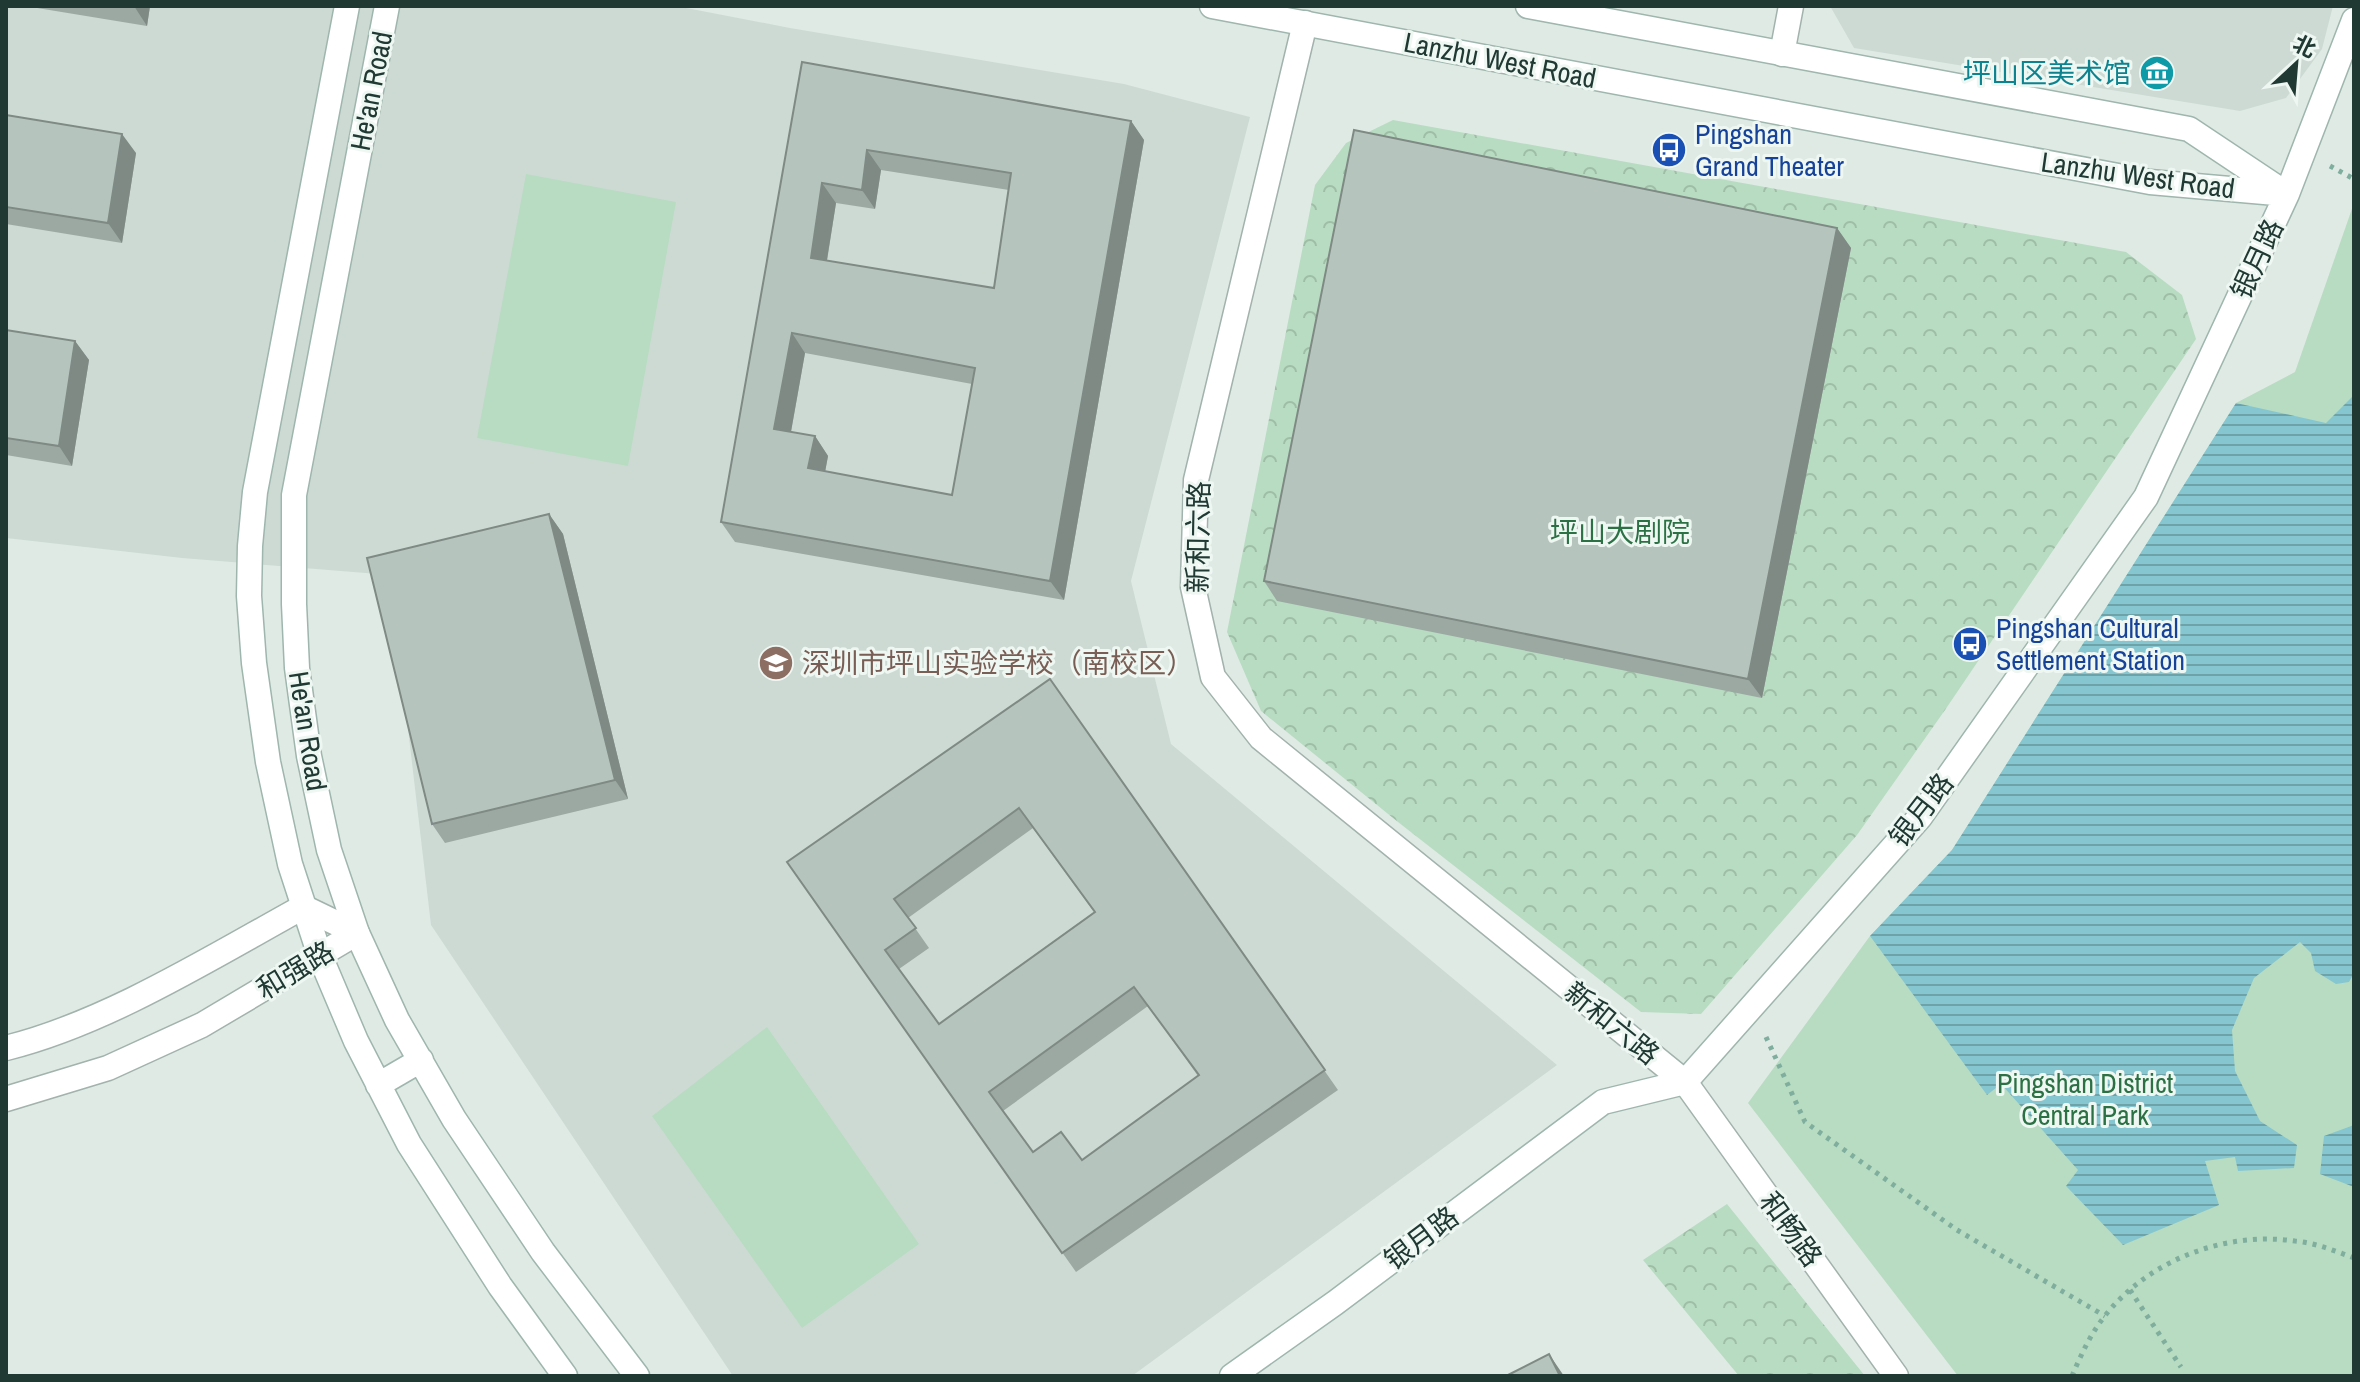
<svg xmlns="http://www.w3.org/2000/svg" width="2360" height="1382" font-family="'Archivo Narrow','Noto Sans SC',sans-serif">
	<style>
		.built { fill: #cddad4 }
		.forest { fill: url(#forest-crowns) }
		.park { fill: #b8dcc1 }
		.water { fill: url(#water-rules) }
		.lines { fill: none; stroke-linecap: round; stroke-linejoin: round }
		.street-casing { stroke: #a2b2ac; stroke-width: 27 }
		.secondary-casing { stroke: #9eb6ad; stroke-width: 27 }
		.path { stroke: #7fae9e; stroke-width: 5; stroke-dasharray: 4 6; stroke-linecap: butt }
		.street { stroke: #fff; stroke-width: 24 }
		.secondary { stroke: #fff; stroke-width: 24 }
		.wall { fill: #9ca9a3; fill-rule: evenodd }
		.shaded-wall { fill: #7f8a85 }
		.building { fill: #b5c5be; stroke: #7f8a85; stroke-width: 2; fill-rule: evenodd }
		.labels { text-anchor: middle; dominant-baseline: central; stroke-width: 6; stroke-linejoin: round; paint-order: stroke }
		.street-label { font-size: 28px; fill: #203a33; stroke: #eff7f3 }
		.culture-label { font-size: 28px; fill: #0d838f; stroke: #eff7f3; text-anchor: end }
		.transit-label { font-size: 28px; fill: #164399; stroke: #eff7f3; text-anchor: start }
		.park-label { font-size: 28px; fill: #2b7144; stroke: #eff7f3 }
		.education-label { font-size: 28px; fill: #785e54; stroke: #eff7f3; text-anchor: start }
	</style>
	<defs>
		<pattern id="forest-crowns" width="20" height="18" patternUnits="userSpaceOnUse" patternTransform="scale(2)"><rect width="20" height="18" fill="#b8dcc1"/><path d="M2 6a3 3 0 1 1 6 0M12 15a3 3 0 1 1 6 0" fill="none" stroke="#9ebea6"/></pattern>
		<pattern id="water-rules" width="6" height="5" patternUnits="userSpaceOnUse" patternTransform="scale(2)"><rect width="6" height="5" fill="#86c6d0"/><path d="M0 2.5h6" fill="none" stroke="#6da2a9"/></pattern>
	</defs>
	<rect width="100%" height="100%" fill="#dfeae5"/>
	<path class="built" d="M6,6H676L790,28L1124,84L1250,117L1131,581L1171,744L1557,1065L1132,1376H733L431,925L390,575L182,558L6,538Z
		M1830,6H2333L2322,49L2286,98L2240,111L1854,48Z"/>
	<path class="forest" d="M1393,120L2126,252L2182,295L2196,339L1945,710L1857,835L1701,1014L1641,1012L1398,822L1261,711L1227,632L1315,185L1346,143Z
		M1727,1204L1865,1376H1739L1643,1260Z"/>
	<path class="park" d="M526,174L676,202L628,466L477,438Z
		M2354,203V1376H1958L1748,1103L1870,936L1952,850L2236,403L2295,372Z
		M767,1027L919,1244L802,1328L652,1116Z"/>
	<path class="water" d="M2354,395V973L2349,982L2336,984L2315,971L2311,953L2300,942L2254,978L2232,1030L2235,1071L2260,1121L2297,1145L2294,1168L2238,1171L2235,1157L2205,1161L2219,1205L2123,1245L2066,1186L2078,1170L2001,1084L1987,1095L1870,936L1952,850L2236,403L2326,423Z
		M2354,1125V1187L2320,1174L2324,1136Z"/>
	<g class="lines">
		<g class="street-casing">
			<path id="street" d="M1305,23L1196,480L1193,587L1213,677L1261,738L1685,1082L1896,1376
				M1782,54L1791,6
				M6,1048C107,1023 212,957 303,907L357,933
				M6,1099L108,1068L202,1025L357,933"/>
		</g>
		<g class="secondary-casing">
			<path id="secondary" d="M347,6L255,492L250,546L249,596L254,663L268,762L290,864L320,956L356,1041L409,1144L500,1286L565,1376
				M387,6L294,495V604L297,668L309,756L329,850L357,933L397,1020L454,1119L543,1252L637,1376
				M1212,6L2150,182L2287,194
				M1528,6L2189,129L2285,193
				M378,1085L421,1060
				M1232,1376L1335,1303L1603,1102L1685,1082L1920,817L2146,497L2287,194L2354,20"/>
		</g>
		<path class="path" d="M2330,166L2354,179
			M1766,1037L1805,1122L1957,1230L2105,1316
			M2130,1290L2181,1367
			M2072,1376C2081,1355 2090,1335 2104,1317C2148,1260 2225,1231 2295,1241C2316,1243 2335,1251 2354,1258"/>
		<use href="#street" class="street"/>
		<use href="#secondary" class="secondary"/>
	</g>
	<path class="wall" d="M25,6H150L147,26Z
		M802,62L1131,121L1144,140L1064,600L735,542L721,522ZM881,170L1009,190L994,288L827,261L836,203L875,209ZM805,353L972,384L952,495L825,472L828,456L815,436L791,432Z
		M6,115L136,153L122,243L6,224Z
		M1837,228L1851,248L1762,698L1277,601L1264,581Z
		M6,330L75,341L89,360L72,466L6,455Z
		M549,514L563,534L628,799L445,843L432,824Z
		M1050,679L1338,1090L1076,1272L787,862ZM1033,828L1094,912L939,1024L899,969L929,948L908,918ZM1148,1006L1198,1076L1082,1160L1033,1152L1003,1111Z"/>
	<path class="shaded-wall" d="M134,6H150L147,26Z
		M1131,121L1144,140L1064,600L1050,581Z
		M122,134L136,153L122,243L108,223Z
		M867,150L881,170L875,209L862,190Z
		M822,183L836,203L824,278L811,258Z
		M1837,228L1851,248L1762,698L1748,679Z
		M792,333L805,353L788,448L774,429Z
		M75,341L89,360L72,466L59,446Z
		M815,436L828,456L822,488L808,468Z
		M549,514L563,534L628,799L615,780Z
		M1549,1354L1564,1376H1560Z"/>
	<path class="building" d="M802,62L1131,121L1050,581L721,522ZM867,150L1011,173L994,288L811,258L822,183L862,190ZM792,333L975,368L952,495L808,468L815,436L774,429Z
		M6,115L122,134L108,223L6,207Z
		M1354,130L1837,228L1748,679L1264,581Z
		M6,330L75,341L59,446L6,438Z
		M549,514L615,780L432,824L367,558Z
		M1050,679L1325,1070L1062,1253L787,862ZM1019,808L1095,912L939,1024L885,950L916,928L894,899ZM1134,987L1199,1075L1082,1160L1061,1132L1033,1152L989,1092Z
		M1549,1354L1560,1376H1506Z"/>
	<defs>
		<g id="museum-disc" transform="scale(1.8)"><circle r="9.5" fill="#0f9aa8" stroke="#eff7f3"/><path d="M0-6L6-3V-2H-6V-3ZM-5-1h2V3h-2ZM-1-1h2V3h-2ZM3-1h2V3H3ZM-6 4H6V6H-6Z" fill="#fff"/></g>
		<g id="bus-disc" transform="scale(1.8)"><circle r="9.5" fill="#1a4fb4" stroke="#eff7f3"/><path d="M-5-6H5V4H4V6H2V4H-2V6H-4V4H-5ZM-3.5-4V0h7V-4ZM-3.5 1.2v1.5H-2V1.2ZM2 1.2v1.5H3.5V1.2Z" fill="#fff"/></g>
		<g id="school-disc" transform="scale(1.8)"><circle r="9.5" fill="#8d6e63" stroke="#eff7f3"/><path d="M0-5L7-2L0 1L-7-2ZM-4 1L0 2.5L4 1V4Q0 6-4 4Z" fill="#fff"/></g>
	</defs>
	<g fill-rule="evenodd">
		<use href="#museum-disc" x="2157" y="73"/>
		<use href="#bus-disc" x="1669" y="150"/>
		<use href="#bus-disc" x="1970" y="644"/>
		<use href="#school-disc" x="776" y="663"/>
	</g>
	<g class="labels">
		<g class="street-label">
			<text transform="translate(1500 60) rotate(11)">Lanzhu West Road</text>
			<text transform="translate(371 91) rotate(-79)">He'an Road</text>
			<text transform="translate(2138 175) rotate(8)">Lanzhu West Road</text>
			<text transform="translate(2257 259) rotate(-65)">银月路</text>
			<text transform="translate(1198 537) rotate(-89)">新和六路</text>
			<text transform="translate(308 731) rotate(81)">He'an Road</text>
			<text transform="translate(1921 810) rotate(-52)">银月路</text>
			<text transform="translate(295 970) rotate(-31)">和强路</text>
			<text transform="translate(1612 1023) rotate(39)">新和六路</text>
			<text transform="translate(1791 1229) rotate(54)">和畅路</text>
			<text transform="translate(1421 1238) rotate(-37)">银月路</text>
		</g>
		<g class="culture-label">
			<text x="2131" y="73">坪山区美术馆</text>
		</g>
		<g class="transit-label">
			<text x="1695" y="134">Pingshan<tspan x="1695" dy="32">Grand Theater</tspan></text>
			<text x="1996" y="628">Pingshan Cultural<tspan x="1996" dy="32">Settlement Station</tspan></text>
		</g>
		<g class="park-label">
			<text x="1620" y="532">坪山大剧院</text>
			<text x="2085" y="1083">Pingshan District<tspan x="2085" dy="32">Central Park</tspan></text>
		</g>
		<g class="education-label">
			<text x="802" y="663">深圳市坪山实验学校（南校区）</text>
		</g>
	</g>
	<rect width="2360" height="1382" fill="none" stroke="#203a33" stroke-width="16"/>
	<g transform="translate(2296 64) rotate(26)" stroke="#eff7f3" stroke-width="6" paint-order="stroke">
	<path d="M0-6L14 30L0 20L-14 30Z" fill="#203a33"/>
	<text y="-12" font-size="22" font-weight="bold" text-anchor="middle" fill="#203a33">北</text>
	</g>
</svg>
